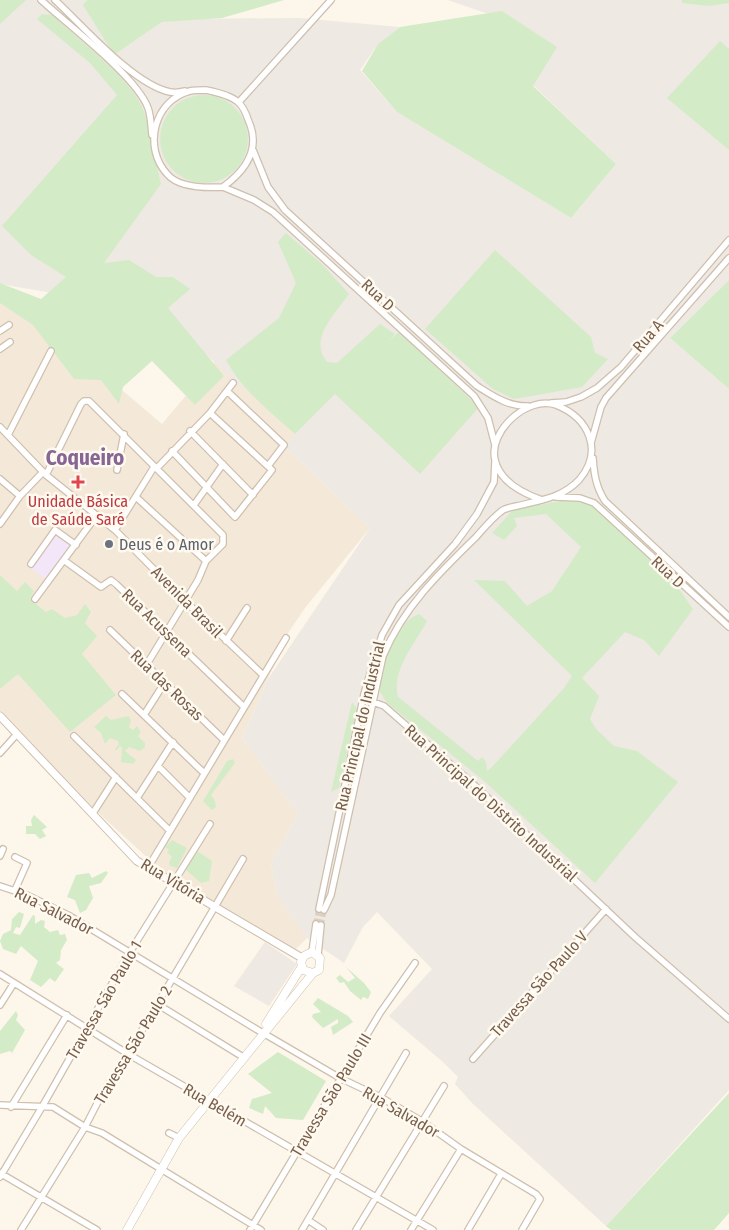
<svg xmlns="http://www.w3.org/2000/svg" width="729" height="1230" font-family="'Fira Sans Condensed',sans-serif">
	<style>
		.residential { fill: #f4e9d8 }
		.industrial { fill: #eee9e2 }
		.education { fill: #f3e6f9 }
		.green { fill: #d4ebc7 }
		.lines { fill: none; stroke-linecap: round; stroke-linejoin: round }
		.minor-tunnel { stroke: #dcd0c2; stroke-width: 5.5; stroke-dasharray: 5.5 3; stroke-linecap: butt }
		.minor-casing { stroke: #cfbfae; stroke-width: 8 }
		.tertiary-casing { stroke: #cfbfae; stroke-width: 9 }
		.secondary-casing { stroke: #d2c0ac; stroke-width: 9 }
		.minor { stroke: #fff; stroke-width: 5.5 }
		.tertiary { stroke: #fff; stroke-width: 7 }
		.secondary { stroke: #fff; stroke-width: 8 }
		.health-dot { fill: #e0444e; stroke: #fffaf0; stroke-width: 2 }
		.worship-dot { fill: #6b7280; stroke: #fffaf0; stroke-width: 2 }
		.labels { text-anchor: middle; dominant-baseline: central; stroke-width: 5; stroke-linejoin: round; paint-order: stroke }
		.street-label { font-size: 16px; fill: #785e4c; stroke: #fffaf0 }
		.health-label { font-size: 16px; fill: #be3a42; stroke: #fffaf0 }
		.worship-label { font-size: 16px; fill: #5b616d; stroke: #fffaf0; text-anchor: start }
		.district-label { font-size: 21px; font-weight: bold; fill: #876594; stroke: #fffaf0 }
	</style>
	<rect width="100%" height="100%" fill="#fdf6ea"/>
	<path class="residential" d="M0,290L49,328L162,424L215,361L295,434L285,447L370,528L305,608L288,633L242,738L298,814L271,863L277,895L307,938L293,952L174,882L93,808L0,718Z"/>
	<path class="industrial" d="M0,0H87L84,5L114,55L162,22L180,19L299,18L400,27L378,44L360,70L397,112L571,218L616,164L533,85L526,27L448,0H729V280L670,338L729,389V1090L606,1226L473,1104L455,1084L458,1077L443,1062L389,1016L432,969L377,912L363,927L344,963L307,938L277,895L271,863L298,814L242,738L268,679L370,528L285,447L295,434L157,311L0,284Z
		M265,942L297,964L269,1006L234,986Z"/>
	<path class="education" d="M55,533L73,545L47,580L30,567Z"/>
	<path class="green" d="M0,0H26L0,24Z
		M87,0H284L222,18L162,22L114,55L83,5Z
		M682,0H729V3L708,6L682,3Z
		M502,11L557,47L533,86L616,164L571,218L397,112L362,71L378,44L400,27Z
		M42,14L52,15C76,37 132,80 143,109C152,132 155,160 161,184L104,263L129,260L156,277H173L190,289L168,308L224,376L195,405L152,361L123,387L119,404L101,380L74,379L33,325L0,303V283L41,299L66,277L31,255L2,226L117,95L90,63L37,19Z
		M720,41L729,49V150L667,98Z
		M160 139a44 44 0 1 1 88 0a44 44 0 1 1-88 0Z
		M286,233L322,264L349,294C335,314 308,339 327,362L337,363L380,324L395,334L388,342L399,332L479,407L420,474L335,394L295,434C269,411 243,391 226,360L279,318L296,283L278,242Z
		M495,250L591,337L595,353L608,359L582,387L514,399L493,389L425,329Z
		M729,280V389L670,338Z
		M566,500H579L595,508L672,579L693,609L659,656L644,640L625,632L582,678L599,696L590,719L596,729L614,746L637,751L678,782L595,883L483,780L387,703L379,690C385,662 390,626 419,614L427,621C415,644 391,670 398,697L478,761L482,757L486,762L487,771L492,767L564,688L572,676L474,580L505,581L527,606L552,591L581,547L546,514L514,518L517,526L504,540L492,533L513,510Z
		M0,575L17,591L25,582L34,591L30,599L46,612L52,609L65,618L77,615L85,604L91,612L85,623L97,636L82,654L116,695L70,732L18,674L0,689Z
		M352,702L357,709L339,788L331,792Z
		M106,716L111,720L129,716L131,721L129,727L133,730L137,726L141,732L138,736L145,743V747L140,751L129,747L125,751L136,760L133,764L121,762L122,748L120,746L116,751L115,749L119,744L118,741L110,738L105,744L101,733L94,727Z
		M233,759L235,763L211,795L215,801L216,807L212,810L203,801L227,761Z
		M34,815L47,827L42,830L46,836L40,839L35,834H26V826H32L31,820Z
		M172,840L187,848L177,868L170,866L169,862L172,856L167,853L169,850L165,847Z
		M197,851L212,861L209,881L201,883L185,869Z
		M106,871L108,873L101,883L89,886L93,898L86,910L80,913L75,900L67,897L76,875L89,873L92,878Z
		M19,912L24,914L20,928L16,927L13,933L20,935L33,915L35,916V924L41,920L45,921L44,927L50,932L58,930L60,935L65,934L67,940L61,950L60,960L56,963L64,969L55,982L50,978L41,987L30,980L38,961L21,946L16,954L3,949L0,941L3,934L11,930L12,919Z
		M346,967L364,983L371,992L368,999L363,997L361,1000L350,991L344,982L340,983L336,978L340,975L348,982L355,978Z
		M318,998L348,1016L353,1022L333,1035L331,1027L338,1023V1019L323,1028L312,1017L313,1014L321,1012L313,1004Z
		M16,1011L18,1015L16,1020L25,1030L12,1053L10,1051L0,1054V1031Z
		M278,1052L326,1081L303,1120L276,1118L265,1106L263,1114L249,1108L252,1099L272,1093L248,1074Z
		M729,1093V1213L714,1230H611L606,1226Z"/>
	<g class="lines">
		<path class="minor-tunnel" d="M316,924L319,909
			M321,925L324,910"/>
		<g class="minor-casing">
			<path id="minor" d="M41,0C67,24 137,77 148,108C151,116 151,126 152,135
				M55,0C83,26 134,85 170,92C175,93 181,92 185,91
				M206,90C216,92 230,95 238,102C243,106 247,116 249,122C261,150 245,171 223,187C206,188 180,188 168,175C142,148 154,100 190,91C195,90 201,90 206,90Z
				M239,102L331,0
				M253,150L268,187L285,210L477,386C493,396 509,407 528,406
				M223,187L254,200L273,212L474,396L488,418L495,445
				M0,331L9,325
				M0,349L10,342
				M227,391L284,445L268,466
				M551,403L566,402L581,397L597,388L621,367L729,240
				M0,427L46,475L115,530L185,601L263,675
				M190,431L253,495
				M8,435L51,351
				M591,443L601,407L606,398L729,258
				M172,451L235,517L272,470L210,413
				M593,458C594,474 596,487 605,501L729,617
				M157,468L210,413L233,383
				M117,470L124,434
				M46,475L81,404L84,401H89L223,535V544L206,561L198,580L147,664
				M0,479L20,496
				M136,497L206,561
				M556,497L580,498L594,503L729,627
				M194,505L223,464
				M0,524L20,496L43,472
				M115,530L154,467
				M65,561L101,587L111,580L116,584L243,706
				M31,564L55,530L76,545
				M35,599L97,515
				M110,630L224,740
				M226,641L247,608
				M122,694L204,773
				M373,702L384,706L392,713L473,784L635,937L729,1019
				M144,715L165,682
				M74,736L170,831
				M0,753L17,734
				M158,766L190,798
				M137,798L173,742
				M93,813L116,777
				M0,856L3,849
				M15,857L27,863L15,890
				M149,866L286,638
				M0,886L27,895L68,915L261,1032
				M319,909L364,694L382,635L399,605L455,544L477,514L494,482L495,462
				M324,910L331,895L383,656C403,608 439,573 476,537C484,528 493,517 503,510C506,508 513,507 517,506C540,500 562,498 579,480C604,451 589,418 556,405C528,395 488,431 495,460C500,482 522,493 542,500
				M312,952L316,924
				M318,955L321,925
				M0,974L128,1054L433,1230
				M157,1004L243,1057
				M0,1005L14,983
				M263,1033L340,1078L380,1097L423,1122L461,1149L536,1194L540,1199L522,1230
				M473,1059L606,909
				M0,1105L53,1107L85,1127L102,1133L261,1230
				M11,1107L67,1015
				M169,1133L179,1138
				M0,1173L97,1230
				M0,1177L42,1107L130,952L210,824
				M308,1220L323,1230
				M21,1230L85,1127L102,1094L128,1054L243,859
				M250,1230L380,1013L415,963
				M302,1230L406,1053
				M356,1230L444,1086
				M411,1230L461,1149
				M468,1230L501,1174"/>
		</g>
		<g class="tertiary-casing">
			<path id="tertiary" d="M0,716L137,861L302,958"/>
		</g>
		<g class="secondary-casing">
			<path id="secondary" d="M266,1024L302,966
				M127,1230L179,1138L313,973L319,970L320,958L312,952L304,956L301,962L303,970L313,973"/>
		</g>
		<use href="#minor" class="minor"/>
		<use href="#tertiary" class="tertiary"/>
		<use href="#secondary" class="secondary"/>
	</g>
	<path class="health-dot" d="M75.5 474.5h5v5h5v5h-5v5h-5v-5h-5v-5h5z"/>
	<circle class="worship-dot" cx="109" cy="544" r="5"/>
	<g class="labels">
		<g class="street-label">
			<text transform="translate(378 295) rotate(43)">Rua D</text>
			<text transform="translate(648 336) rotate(-49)">Rua A</text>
			<text transform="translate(668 572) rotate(43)">Rua D</text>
			<text transform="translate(187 602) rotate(45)">Avenida Brasil</text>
			<text transform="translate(157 623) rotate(44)">Rua Acussena</text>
			<text transform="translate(167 685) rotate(44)">Rua das Rosas</text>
			<text transform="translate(360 726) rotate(-77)">Rua Principal do Industrial</text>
			<text transform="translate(491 803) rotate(42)">Rua Principal do Distrito Industrial</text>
			<text transform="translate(173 881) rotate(31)">Rua Vitória</text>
			<text transform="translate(54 911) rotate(27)">Rua Salvador</text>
			<text transform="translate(539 984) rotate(-48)">Travessa São Paulo V</text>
			<text transform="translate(104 1000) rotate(-60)">Travessa São Paulo 1</text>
			<text transform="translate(133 1045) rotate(-59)">Travessa São Paulo 2</text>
			<text transform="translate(331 1095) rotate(-59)">Travessa São Paulo III</text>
			<text transform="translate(215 1105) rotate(30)">Rua Belém</text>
			<text transform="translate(401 1112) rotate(30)">Rua Salvador</text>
		</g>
		<g class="health-label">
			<text x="78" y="501">Unidade Básica<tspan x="78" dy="18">de Saúde Saré</tspan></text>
		</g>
		<g class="worship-label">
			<text x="119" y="544">Deus é o Amor</text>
		</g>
		<g class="district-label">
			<text x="85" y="458">Coqueiro</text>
		</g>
	</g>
</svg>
